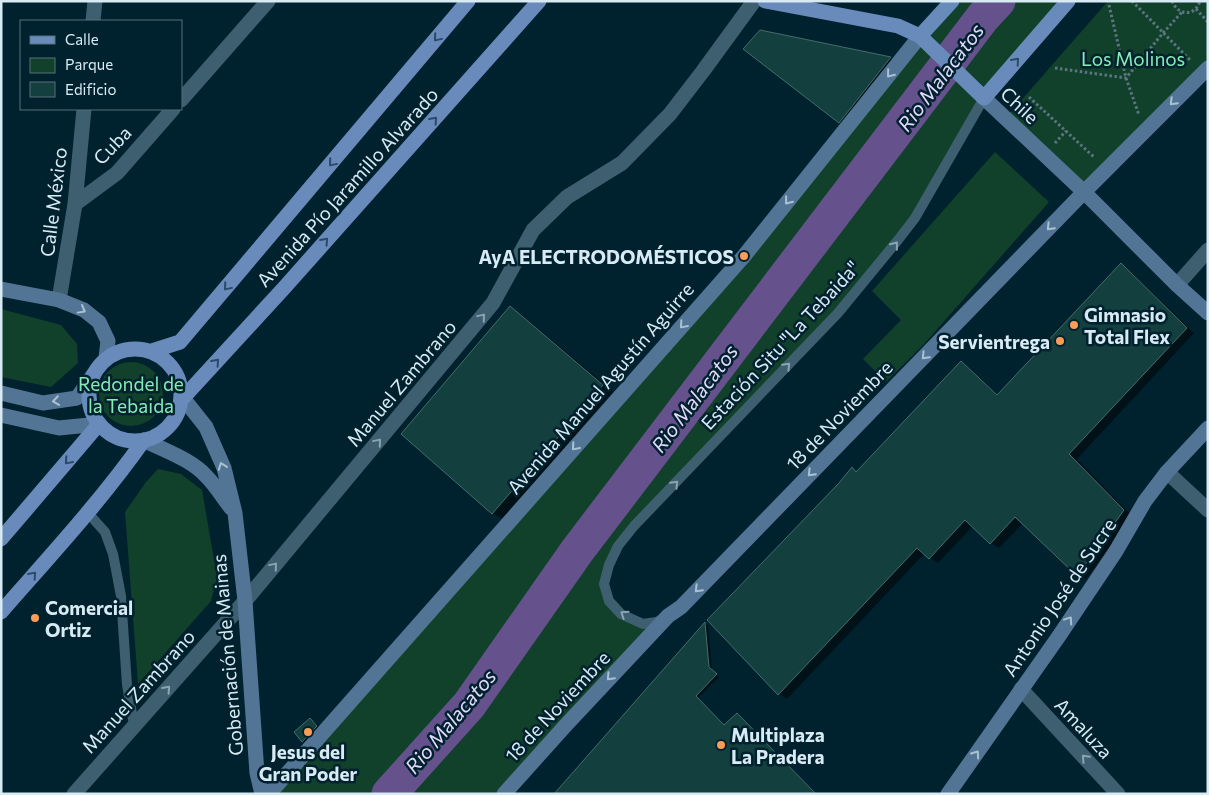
<svg xmlns="http://www.w3.org/2000/svg" width="1209" height="795" font-family="Commissioner,sans-serif">
	<style>
		.green { fill: #11412a }
		.shadow { fill: #0007 }
		.lines { fill: none; stroke-linecap: round; stroke-linejoin: round }
		.river { stroke: #65518c; stroke-width: 35 }
		.building { fill: #143f3f; stroke: #446e6d }
		.path { stroke: #5b7682; stroke-width: 3; stroke-dasharray: 2.5 2.5; stroke-linecap: butt }
		.lane { stroke: #3d5f6f; stroke-width: 10 }
		.street { stroke: #3d5f6f; stroke-width: 15 }
		.secondary { stroke: #537595; stroke-width: 15 }
		.primary { stroke: #688bbc; stroke-width: 15 }
		.oneway { stroke: #2a4b67 }
		.oneway2 { stroke: #a9c2d3 }
		.oneway3 { stroke: #8aa5b2 }
		.poi-dot { fill: #fd9c56; stroke: #00212e; stroke-width: 2 }
		.labels { text-anchor: middle; dominant-baseline: central; stroke-width: 5; stroke-linejoin: round; paint-order: stroke }
		.park-label { font-size: 19px; fill: #85ecb5; stroke: #00212e }
		.street-label { font-size: 19px; fill: #d8ebf4; stroke: #00212e }
		.poi-label { font-size: 19px; font-weight: bold; fill: #d8ebf4; stroke: #00212e; text-anchor: start }
		.water-label { font-size: 20px; font-style: italic; fill: #e4dafe; stroke: #00212e }
	</style>
	<rect width="100%" height="100%" fill="#00212e"/>
	<path class="green" d="M952,1H1068L984,98L915,218L838,313L634,526L604,584L621,614L656,622L504,794H269L744,256Z
		M1108,1H1208V60L1089,187L1010,113Z
		M995,152L1049,202L925,343L886,382L863,359L901,320L872,291Z
		M1,309L61,325L77,344L78,363L51,387L1,377Z
		M99 394a32 32 0 1 1 64 0a32 32 0 1 1-64 0Z
		M158,469L181,474L202,490L217,577L211,601L138,684L125,512L146,482Z"/>
	<path class="shadow" d="M761,31L891,58L904,66L853,129L839,121Z
		M1121,265L1129,270L1194,333L1077,459L1132,516L1086,579L1077,575L1023,523L999,548L991,543L973,526L938,563L930,558L925,553L787,699L779,694L708,620L840,483L852,469L858,472L961,363L969,368L998,395Z
		M510,308L520,314L613,391L503,519L492,513Z
		M706,624L708,625L712,669L719,677L698,698L725,726L556,794Z
		M310,719L316,723L323,730L310,745L303,741L295,732Z"/>
	<g class="lines">
		<path class="river" d="M389,794L469,705L577,551L983,17L998,1"/>
	</g>
	<path class="building" d="M760,30L891,57L839,123L743,49Z
		M1121,263L1187,328L1069,454L1124,510L1077,576L1015,517L990,544L965,520L929,559L917,548L778,695L707,620L839,483L852,467L856,472L961,361L997,395Z
		M510,306L603,385L492,514L401,434Z
		M705,622L709,667L717,674L696,696L724,725L737,713L816,794H554Z
		M310,718L317,726L302,742L294,732Z"/>
	<g class="lines">
		<path class="path" d="M1132,1L1191,61
			M1172,1C1178,16 1195,17 1200,1
			M1109,5L1126,78L1139,115
			M1196,9L1208,22
			M1055,68L1126,78L1163,33L1182,12
			M1029,97L1095,158
			M1055,143L1066,131"/>
		<path class="lane" d="M88,513L105,532L113,554L121,596L127,685L134,725
			M663,619L656,622L643,624L621,614L609,601L604,584L609,565L618,546L634,526L838,313L898,240L915,218L984,98"/>
		<path class="street" d="M93,21L95,1
			M181,100L268,1
			M75,204L117,173L173,109
			M1177,285L1208,250
			M59,300L75,204L84,109
			M1167,472L1208,510
			M1021,689L1118,794
			M74,794L245,601L493,303L533,230L567,197L622,163L670,114L703,71L754,1"/>
		<path class="secondary" d="M984,98L1084,192L1177,285L1208,313
			M1,289L59,300L84,310L99,322L108,341L106,358
			M1,393L43,403L77,398L93,375
			M183,398L206,427L224,468L235,513L245,601L257,773L262,794
			M1,415L59,428L99,424
			M144,440C165,451 191,459 207,477C216,486 223,498 231,508
			M269,794L744,256L920,36
			M504,794L565,726L668,616L681,607L1084,192L1208,68
			M948,794L1059,636L1116,551L1145,501L1167,472L1208,428"/>
		<path class="primary" d="M765,1L898,26L920,36L984,98L1068,1
			M920,36L952,1
			M89 395a46 46 0 1 1 92 0a46 46 0 1 1-92 0Z
			M152,351L180,342L468,1
			M183,398L284,288L539,1
			M1,539L99,424
			M1,612C50,556 101,501 144,440"/>
	</g>
	<defs><path id="oneway-chevron" d="M-2-3.5L2.5 0L-2 3.5" fill="none" stroke-width="1.6" stroke-linecap="round" stroke-linejoin="round" transform="scale(1.25)"/></defs>
	<g class="oneway">
		<use href="#oneway-chevron" transform="translate(437 38) rotate(130)"/>
		<use href="#oneway-chevron" transform="translate(1016 61) rotate(-49)"/>
		<use href="#oneway-chevron" transform="translate(434 120) rotate(-48)"/>
		<use href="#oneway-chevron" transform="translate(332 163) rotate(130)"/>
		<use href="#oneway-chevron" transform="translate(325 241) rotate(-48)"/>
		<use href="#oneway-chevron" transform="translate(227 287) rotate(130)"/>
		<use href="#oneway-chevron" transform="translate(216 362) rotate(-48)"/>
		<use href="#oneway-chevron" transform="translate(68 461) rotate(131)"/>
		<use href="#oneway-chevron" transform="translate(33 575) rotate(-49)"/>
	</g>
	<g class="oneway2">
		<use href="#oneway-chevron" transform="translate(890 74) rotate(129)"/>
		<use href="#oneway-chevron" transform="translate(1173 102) rotate(135)"/>
		<use href="#oneway-chevron" transform="translate(788 201) rotate(129)"/>
		<use href="#oneway-chevron" transform="translate(1050 227) rotate(134)"/>
		<use href="#oneway-chevron" transform="translate(82 310) rotate(29)"/>
		<use href="#oneway-chevron" transform="translate(683 325) rotate(131)"/>
		<use href="#oneway-chevron" transform="translate(925 356) rotate(134)"/>
		<use href="#oneway-chevron" transform="translate(56 401) rotate(172)"/>
		<use href="#oneway-chevron" transform="translate(575 447) rotate(131)"/>
		<use href="#oneway-chevron" transform="translate(222 466) rotate(-110)"/>
		<use href="#oneway-chevron" transform="translate(811 473) rotate(134)"/>
		<use href="#oneway-chevron" transform="translate(698 589) rotate(134)"/>
		<use href="#oneway-chevron" transform="translate(1069 620) rotate(-56)"/>
		<use href="#oneway-chevron" transform="translate(610 677) rotate(133)"/>
		<use href="#oneway-chevron" transform="translate(976 754) rotate(-55)"/>
	</g>
	<g class="oneway3">
		<use href="#oneway-chevron" transform="translate(895 245) rotate(-51)"/>
		<use href="#oneway-chevron" transform="translate(482 317) rotate(-50)"/>
		<use href="#oneway-chevron" transform="translate(787 366) rotate(-46)"/>
		<use href="#oneway-chevron" transform="translate(378 442) rotate(-50)"/>
		<use href="#oneway-chevron" transform="translate(675 484) rotate(-46)"/>
		<use href="#oneway-chevron" transform="translate(274 566) rotate(-50)"/>
		<use href="#oneway-chevron" transform="translate(624 614) rotate(-146)"/>
		<use href="#oneway-chevron" transform="translate(167 689) rotate(-48)"/>
		<use href="#oneway-chevron" transform="translate(1085 758) rotate(-133)"/>
	</g>
	<g class="poi-dot">
		<circle cx="744" cy="256" r="5"/>
		<circle cx="1074" cy="325" r="5"/>
		<circle cx="1060" cy="341" r="5"/>
		<circle cx="35" cy="618" r="5"/>
		<circle cx="308" cy="732" r="5"/>
		<circle cx="721" cy="745" r="5"/>
	</g>
	<g class="labels">
		<g class="park-label">
			<text x="1133" y="58">Los Molinos</text>
			<text x="131" y="383">Redondel de<tspan x="131" dy="22">la Tebaida</tspan></text>
		</g>
		<g class="street-label">
			<text transform="translate(1020 105) rotate(43)">Chile</text>
			<text transform="translate(112 145) rotate(-46)">Cuba</text>
			<text transform="translate(347 187) rotate(-48)">Avenida Pío Jaramillo Alvarado</text>
			<text transform="translate(53 202) rotate(-83)">Calle México</text>
			<text transform="translate(780 345) rotate(-47)">Estación Situ "La Tebaida"</text>
			<text transform="translate(401 383) rotate(-50)">Manuel Zambrano</text>
			<text transform="translate(600 388) rotate(-49)">Avenida Manuel Agustín Aguirre</text>
			<text transform="translate(839 415) rotate(-46)">18 de Noviembre</text>
			<text transform="translate(1059 597) rotate(-56)">Antonio José de Sucre</text>
			<text transform="translate(227 655) rotate(-95)">Gobernación de Mainas</text>
			<text transform="translate(138 691) rotate(-48)">Manuel Zambrano</text>
			<text transform="translate(557 706) rotate(-47)">18 de Noviembre</text>
			<text transform="translate(1084 728) rotate(47)">Amaluza</text>
		</g>
		<g class="poi-label">
			<text x="734" y="256" text-anchor="end">AyA ELECTRODOMÉSTICOS</text>
			<text x="1084" y="314">Gimnasio<tspan x="1084" dy="22">Total Flex</tspan></text>
			<text x="1050" y="341" text-anchor="end">Servientrega</text>
			<text x="45" y="607">Comercial<tspan x="45" dy="22">Ortiz</tspan></text>
			<text x="731" y="734">Multiplaza<tspan x="731" dy="22">La Pradera</tspan></text>
			<text x="308" y="751" text-anchor="middle">Jesus del<tspan x="308" dy="22">Gran Poder</tspan></text>
		</g>
		<g class="water-label">
			<text transform="translate(940 77) rotate(-53)">Rio Malacatos</text>
			<text transform="translate(694 398) rotate(-53)">Rio Malacatos</text>
			<text transform="translate(450 721) rotate(-50)">Rio Malacatos</text>
		</g>
	</g>
	<rect width="1209" height="795" fill="none" stroke="#d8ebf4" stroke-width="5"/>
	<rect x="20" y="20" width="162" height="90" fill="#00212e" stroke="#56727d"/>
	<rect x="30" y="36" width="25" height="8" fill="#688bbc" stroke="#56727d"/>
	<text x="65" y="45" font-size="15" fill="#d8ebf4">Calle</text>
	<rect x="30" y="58" width="25" height="15" fill="#11412a" stroke="#56727d"/>
	<text x="65" y="70" font-size="15" fill="#d8ebf4">Parque</text>
	<rect x="30" y="82" width="25" height="15" fill="#143f3f" stroke="#56727d"/>
	<text x="65" y="95" font-size="15" fill="#d8ebf4">Edificio</text>
</svg>
